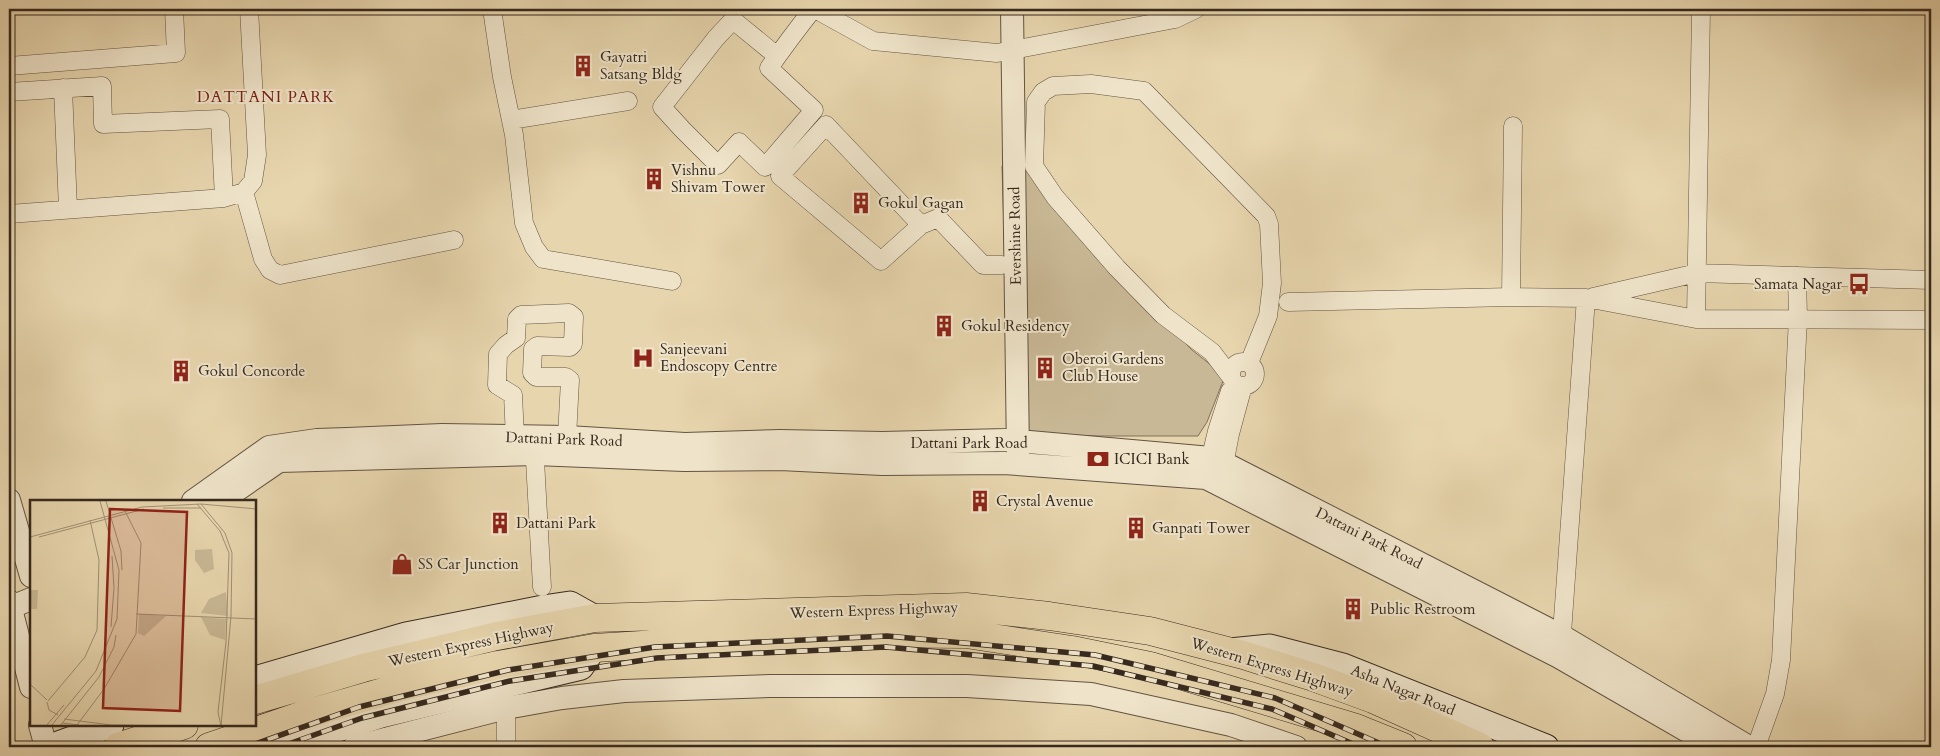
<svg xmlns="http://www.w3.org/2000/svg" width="1940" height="756" font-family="Cardo,serif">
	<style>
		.green { fill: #c9b895; stroke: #80705a }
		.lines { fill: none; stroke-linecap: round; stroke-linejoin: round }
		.minor-casing { stroke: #625442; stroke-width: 19 }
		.tertiary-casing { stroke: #625442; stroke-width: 24 }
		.secondary-casing { stroke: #36291e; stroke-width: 27 }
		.trunk-casing { stroke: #36291e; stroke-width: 29 }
		.minor { stroke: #efe4ca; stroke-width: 18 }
		.tertiary { stroke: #efe4ca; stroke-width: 22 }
		.secondary { stroke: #efe4ca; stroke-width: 25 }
		.trunk { stroke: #e7d5ad; stroke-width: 28 }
		.rail-casing { stroke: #36291e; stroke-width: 5.5 }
		.rail { stroke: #efe4ca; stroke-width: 4; stroke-dasharray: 11; stroke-linecap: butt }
		.labels { text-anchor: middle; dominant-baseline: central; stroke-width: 4; stroke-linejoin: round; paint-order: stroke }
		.poi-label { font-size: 15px; fill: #36291e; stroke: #efe4ca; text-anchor: start }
		.street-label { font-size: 15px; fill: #36291e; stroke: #efe4ca }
		.neighbourhood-label { font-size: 16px; letter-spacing: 1px; fill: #7a1f14; stroke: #efe4ca }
		.inset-road { fill: none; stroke: #a09074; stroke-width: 1 }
		.view { fill: #8f2418; fill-opacity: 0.15; stroke: #8f2418; stroke-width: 2.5 }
		.inset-edge { fill: none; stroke: #36291e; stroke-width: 2.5 }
	</style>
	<rect width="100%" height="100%" fill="#e7d5ad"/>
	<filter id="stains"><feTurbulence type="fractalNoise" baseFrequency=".004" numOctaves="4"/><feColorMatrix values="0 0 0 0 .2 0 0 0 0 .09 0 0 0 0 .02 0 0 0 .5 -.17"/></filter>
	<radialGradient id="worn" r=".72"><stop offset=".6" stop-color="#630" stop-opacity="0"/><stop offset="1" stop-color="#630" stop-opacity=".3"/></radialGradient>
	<path class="green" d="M1002,166L1028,170L1169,326L1192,350L1225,376L1207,422L1198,436H1099L1010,433Z"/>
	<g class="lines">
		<g class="minor-casing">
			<path id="minor" d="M492,9L502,77L514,135L524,223L534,247L543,259L672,281
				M815,9L873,41L997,53L1175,19L1196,9
				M777,56L733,20L716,38L662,107L682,129L718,165L739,142L765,167L814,110L769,68C783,48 798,28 813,9
				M9,66L176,53L174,9
				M63,88L68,209
				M9,92L102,86L103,124L220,119L224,198
				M511,120L628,101
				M826,125L921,225L881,261L780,176Z
				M244,192L263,259L270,270L280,275L454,240
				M9,214L224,198L244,192L253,181L257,155L249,9
				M921,225L938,218L983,265H1002
				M1511,297L1513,126
				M1593,297L1697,273L1931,280
				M1288,302L1511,297L1586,298L1696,319L1931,320
				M1696,319L1701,9
				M1231 374a12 12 0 1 1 24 0a12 12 0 1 1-24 0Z
				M1231,377L1212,352L1163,315L1117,268L1055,197L1034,166L1036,102L1043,92L1053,86L1091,84L1144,91L1266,216L1269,224L1272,283L1268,316L1249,363
				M515,437L513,395L497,385L498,354L506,345L516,338L517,319L521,315L569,313L574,317L573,344L570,347L537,346L533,349L532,373L536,377H566L570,380L567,437
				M534,442L542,587
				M1208,469L1217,431L1230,391
				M1222,475L1230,434L1243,386
				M1561,647L1586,298
				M506,747V708
				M1756,747L1775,694L1781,660L1798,318L1797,276"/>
		</g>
		<g class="tertiary-casing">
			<path id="tertiary" d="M1012,9L1018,455
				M9,500L31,576
				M193,501L269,447L317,440L347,439L442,435L567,437L685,444L780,441L882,443L1006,440L1211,458L1224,463L1562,636L1749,747
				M221,501L279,461L535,454L684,460L780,459L882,464L1004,463L1206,478L1559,657L1715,747
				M9,601L31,687
				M9,608L31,599
				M40,725L46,747
				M354,747L506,708L562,698L624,691L770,686H967L1091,694L1231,725L1296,747"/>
		</g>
		<g class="secondary-casing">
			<path id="secondary" d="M1230,651L1270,647L1343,666L1546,747
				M255,679L406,635L543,608L570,604L595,618
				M50,747L111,725
				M282,747L381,715L581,667L594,648"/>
		</g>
		<g class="trunk-casing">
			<path id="trunk" d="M255,700L363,668L497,636L595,618L966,607L1049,616L1150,631L1243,655L1313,677L1373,699L1480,747
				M118,747L184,725
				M209,747L303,715L404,686L498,665L594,648L840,633L966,634L1072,650L1150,666L1356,728L1403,747"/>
		</g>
		<use href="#minor" class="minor"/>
		<use href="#tertiary" class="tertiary"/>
		<use href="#secondary" class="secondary"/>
		<use href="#trunk" class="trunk"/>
		<g class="rail-casing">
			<path id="rail" d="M247,747L359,707L508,670L655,647L887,636L1095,655L1275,698L1388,747
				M280,747L362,718L510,681L657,658L886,647L1093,666L1272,709L1360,747"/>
		</g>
		<use href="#rail" class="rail"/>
	</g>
	<defs>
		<g id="building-bare" transform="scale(1.725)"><path d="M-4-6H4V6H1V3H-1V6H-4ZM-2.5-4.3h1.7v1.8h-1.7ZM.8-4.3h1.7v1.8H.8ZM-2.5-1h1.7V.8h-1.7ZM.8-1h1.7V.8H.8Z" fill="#8f2418" stroke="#efe4ca" stroke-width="2.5" paint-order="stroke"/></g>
		<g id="bus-bare" transform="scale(1.725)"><path d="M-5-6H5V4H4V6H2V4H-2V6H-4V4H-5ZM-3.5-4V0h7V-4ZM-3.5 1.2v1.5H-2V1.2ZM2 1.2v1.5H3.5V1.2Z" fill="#8f2418" stroke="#efe4ca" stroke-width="2.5" paint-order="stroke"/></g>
		<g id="hospital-bare" transform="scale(1.725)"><path d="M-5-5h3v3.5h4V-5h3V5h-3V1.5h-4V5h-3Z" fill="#8f2418" stroke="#efe4ca" stroke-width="2.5" paint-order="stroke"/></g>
		<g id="bank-bare" transform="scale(1.725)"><path d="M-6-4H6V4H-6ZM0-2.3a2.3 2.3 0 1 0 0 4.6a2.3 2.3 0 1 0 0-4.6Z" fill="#8f2418" stroke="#efe4ca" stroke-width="2.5" paint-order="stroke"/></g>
		<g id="shop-bare" transform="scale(1.725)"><path d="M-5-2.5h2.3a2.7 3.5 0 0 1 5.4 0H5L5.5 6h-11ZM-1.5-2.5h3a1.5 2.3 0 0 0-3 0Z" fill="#8f2418" stroke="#efe4ca" stroke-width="2.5" paint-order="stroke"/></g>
	</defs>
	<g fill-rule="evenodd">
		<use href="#building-bare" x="583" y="66"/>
		<use href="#building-bare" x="654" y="179"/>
		<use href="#building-bare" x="861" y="203"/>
		<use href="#bus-bare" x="1859" y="284"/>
		<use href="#building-bare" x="944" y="326"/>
		<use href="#hospital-bare" x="643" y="358"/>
		<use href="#building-bare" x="1045" y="368"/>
		<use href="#building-bare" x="181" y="371"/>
		<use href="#bank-bare" x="1098" y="459"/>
		<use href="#building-bare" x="980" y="501"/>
		<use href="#building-bare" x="500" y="523"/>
		<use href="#building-bare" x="1136" y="528"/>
		<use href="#shop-bare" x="402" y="564"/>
		<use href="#building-bare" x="1353" y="609"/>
	</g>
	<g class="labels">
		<g class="poi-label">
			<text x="600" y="57">Gayatri<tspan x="600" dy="17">Satsang Bldg</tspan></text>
			<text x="671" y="170">Vishnu<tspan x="671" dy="17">Shivam Tower</tspan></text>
			<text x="878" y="203">Gokul Gagan</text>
			<text x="1842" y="284" text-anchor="end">Samata Nagar</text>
			<text x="961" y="326">Gokul Residency</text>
			<text x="660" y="349">Sanjeevani<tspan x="660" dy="17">Endoscopy Centre</tspan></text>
			<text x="1062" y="359">Oberoi Gardens<tspan x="1062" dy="17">Club House</tspan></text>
			<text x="198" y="371">Gokul Concorde</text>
			<text x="1114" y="459">ICICI Bank</text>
			<text x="996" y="501">Crystal Avenue</text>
			<text x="516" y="523">Dattani Park</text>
			<text x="1152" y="528">Ganpati Tower</text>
			<text x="418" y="564">SS Car Junction</text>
			<text x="1370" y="609">Public Restroom</text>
		</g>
		<g class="street-label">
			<text transform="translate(1015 236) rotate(-91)">Evershine Road</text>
			<text transform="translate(564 439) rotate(2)">Dattani Park Road</text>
			<text x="969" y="443">Dattani Park Road</text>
			<text transform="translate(1369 538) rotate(27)">Dattani Park Road</text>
			<text transform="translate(874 610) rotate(-2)">Western Express Highway</text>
			<text transform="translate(471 644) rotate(-12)">Western Express Highway</text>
			<text transform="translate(1272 667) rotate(17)">Western Express Highway</text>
			<text transform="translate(1403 690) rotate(22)">Asha Nagar Road</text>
		</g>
		<g class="neighbourhood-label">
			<text x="266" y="97">DATTANI PARK</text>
		</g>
	</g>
	<g transform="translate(30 500)">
		<rect width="226" height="226" fill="#e7d5ad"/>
		<path d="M182,49L184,69L174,73L165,60V50ZM0,90H8L7,109H0ZM196,92L198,116L171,113L179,99ZM109,114L136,116L114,136L108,133ZM171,117L196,119L195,140L180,135Z" fill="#c9b895"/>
		<path class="inset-road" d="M76,1L91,51L92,70M167,4L190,31L199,53L196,142L188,212L191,226M171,4L195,33L202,53L201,116L191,226M133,8H171M0,37L112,7L171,4L227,9M9,37L114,9M106,114L227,119M81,127L84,88L82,56M0,184L17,200M18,201L55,157L67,130L69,60L60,20M17,202L19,210L28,215M34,219L81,225L150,226M32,223L49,225M47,225L74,189L106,134L111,43L94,9M16,226L34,205M21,226L66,171L87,119L89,70L70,1M30,226L69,177L84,147L86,135"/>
		<path class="view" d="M80,9L157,12L150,211L73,208Z"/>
		<rect width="226" height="226" class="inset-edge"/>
	</g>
	<rect width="1940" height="756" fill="none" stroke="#e7d5ad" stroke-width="30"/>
	<rect x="10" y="10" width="1920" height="736" fill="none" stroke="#36291e" stroke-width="2.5"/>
	<rect x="15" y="15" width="1910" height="726" fill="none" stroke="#36291e"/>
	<rect width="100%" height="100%" filter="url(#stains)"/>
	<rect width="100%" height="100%" fill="url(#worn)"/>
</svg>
